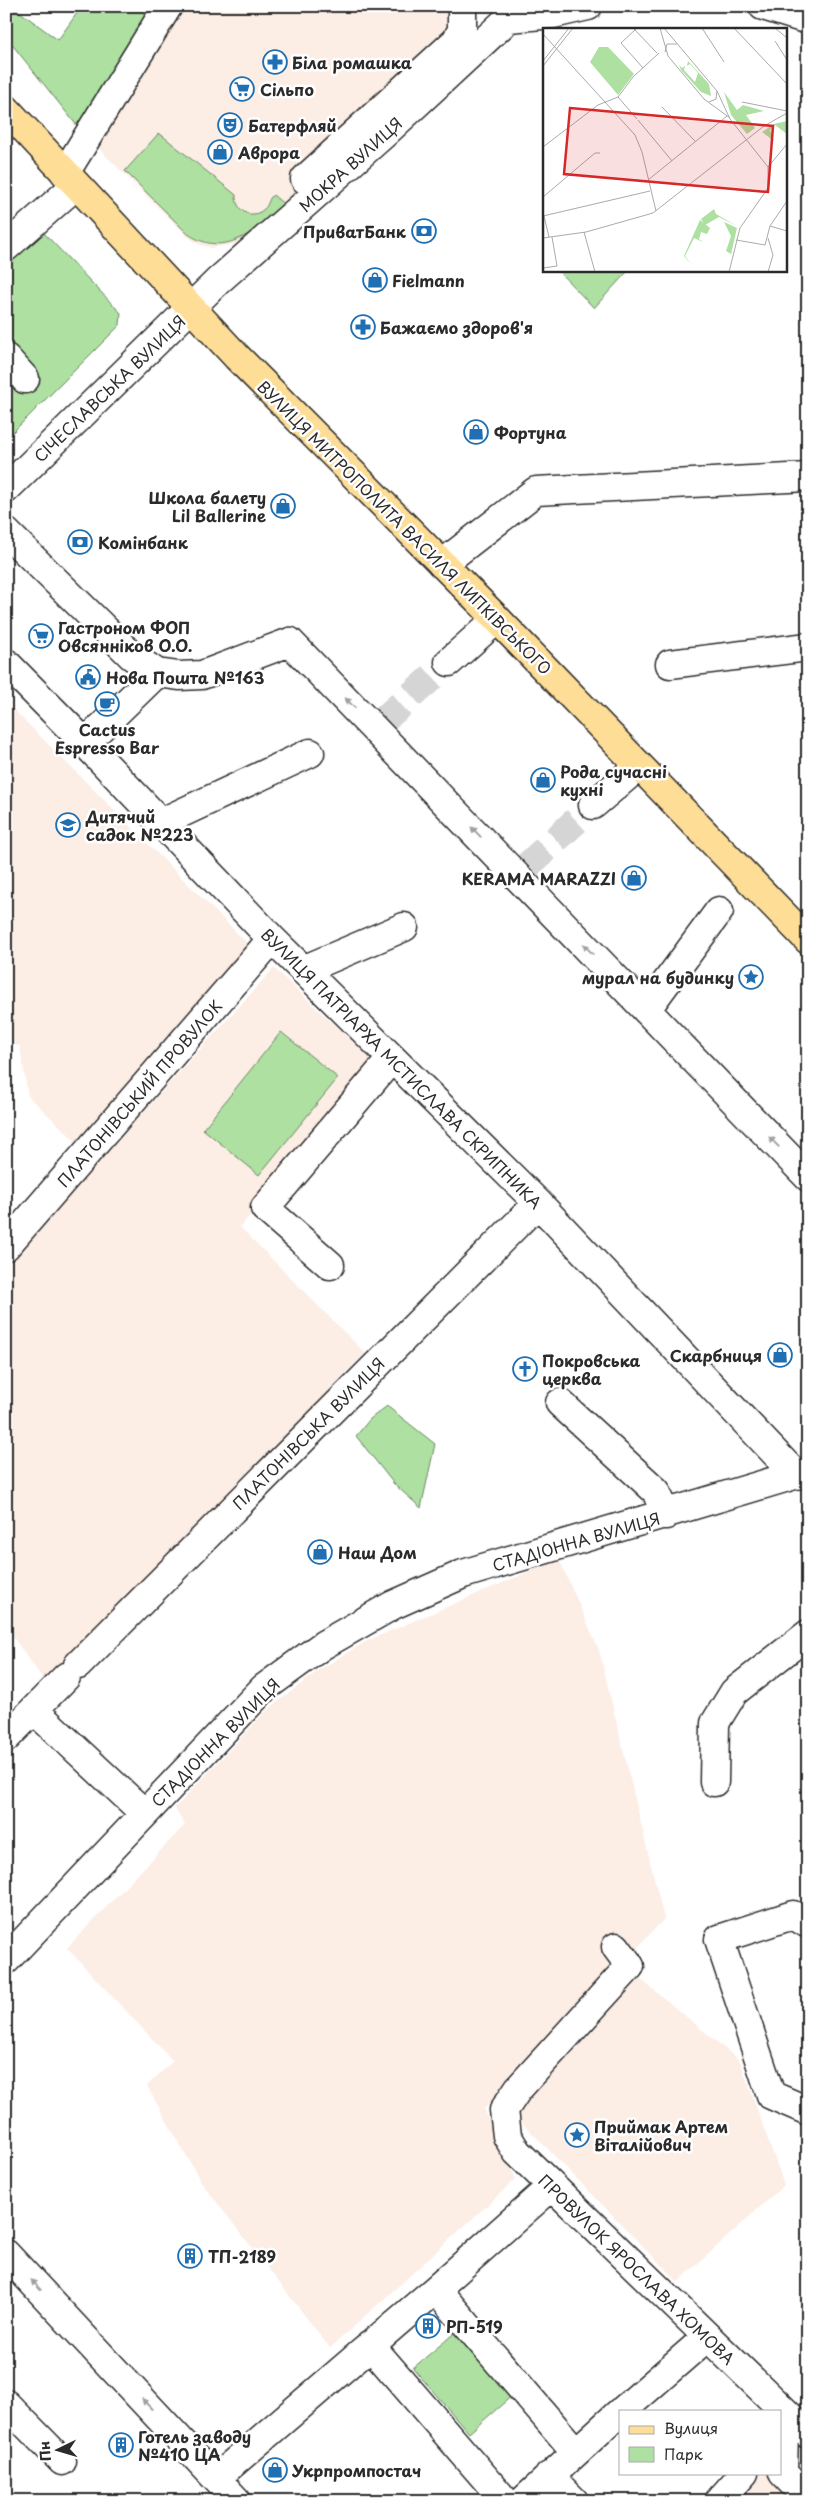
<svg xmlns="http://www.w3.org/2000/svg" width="814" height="2507" font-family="'Playpen Sans',sans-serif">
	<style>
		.built { fill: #fcede5 }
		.green { fill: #ade0a1; stroke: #6c8666 }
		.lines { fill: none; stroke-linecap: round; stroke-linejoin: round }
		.minor-tunnel { stroke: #d5d5d5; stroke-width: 28; stroke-dasharray: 28 14; stroke-linecap: butt }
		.minor-casing { stroke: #2b2b2b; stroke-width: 31 }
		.major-casing { stroke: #2b2b2b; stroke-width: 31 }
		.minor { stroke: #fff; stroke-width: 28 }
		.major { stroke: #fedd96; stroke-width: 28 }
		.oneway { fill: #a0a0a0 }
		.labels { text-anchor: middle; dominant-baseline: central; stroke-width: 5; stroke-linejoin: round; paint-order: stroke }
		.poi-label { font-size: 16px; font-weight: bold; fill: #2b2b2b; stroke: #fff; text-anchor: start }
		.street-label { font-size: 16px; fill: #2b2b2b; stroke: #fff }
		.inset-road { fill: none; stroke: #aaa; stroke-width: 1 }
		.view { fill: #d62828; fill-opacity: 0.15; stroke: #d62828; stroke-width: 2.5 }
		.inset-edge { fill: none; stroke: #2b2b2b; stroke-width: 2.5 }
	</style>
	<rect width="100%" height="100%" fill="#fff"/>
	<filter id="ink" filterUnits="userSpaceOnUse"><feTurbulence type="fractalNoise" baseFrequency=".02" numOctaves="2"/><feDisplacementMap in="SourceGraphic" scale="10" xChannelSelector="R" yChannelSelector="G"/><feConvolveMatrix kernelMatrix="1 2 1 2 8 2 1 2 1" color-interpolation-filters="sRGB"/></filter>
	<g filter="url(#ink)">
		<path class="built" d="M163,6H476L479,18L475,34L253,234L236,244L212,248L200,245L188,237L82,132Z
			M6,702L253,949L80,1145L28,1096L20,1046L6,1043Z
			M274,968L378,1066L240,1227L365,1353L46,1683L6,1627V1263Z
			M559,1559L599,1650L664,1919L622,1964L740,2061L784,2185L678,2282L496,2096L484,2109L516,2179L330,2348L201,2182L147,2086L173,2061L67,1948L185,1825L175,1808L267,1710L319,1670L367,1641Z
			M791,2431L808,2448V2501H701L727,2473H780Z"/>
		<path class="green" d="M6,6H12L58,40L82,6H163L82,132L6,37Z
			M159,133L236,195C235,210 251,221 264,209C269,205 268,199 273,195L286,206C255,229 227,260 188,234L125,171Z
			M41,230L121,313L120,325L6,439V261Z
			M557,270H625L627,272L594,308Z
			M281,1032L338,1078L259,1175L203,1129Z
			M387,1406L435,1444L421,1508L394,1484L356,1436L370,1419Z
			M458,2330L513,2395L469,2433L413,2368Z"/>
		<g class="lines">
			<path class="minor-tunnel" d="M380,723L449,662
				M525,868L593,805"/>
			<g class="minor-casing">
				<path id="minor" d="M763,6L808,20
					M65,173L168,6
					M305,179L456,41L462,30V6
					M6,247L76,185
					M6,358L25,379
					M6,489L218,281L384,134L509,18L553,14L588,6
					M6,532L132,656L157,673L179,676L202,675L290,642L808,1177
					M442,564L536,491L808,477
					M449,662L497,619
					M6,663L85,743L272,939L538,1203L796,1475
					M670,664L808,647
					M85,743L157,673
					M593,805L639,766
					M160,823L310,753
					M303,970L404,927
					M646,1010L719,911
					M6,1246L272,939
					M330,1265L265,1208L392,1058
					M560,1403L656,1491L666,1515
					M78,1665L538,1203
					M34,1710L144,1813
					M6,1738L66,1677
					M714,1782L715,1723L734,1692L808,1634
					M808,1924L793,1915L719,1939L771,2095L808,2111
					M616,1947L630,1966L518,2089L504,2110L507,2136L517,2152L808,2434
					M6,1960L264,1688L323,1645L393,1605L463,1574L808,1471
					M6,2254L237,2501
					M436,2289L575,2451
					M370,2345L505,2501
					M6,2404L62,2461
					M622,2411L707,2337
					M784,2429L783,2473L808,2499
					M549,2476L574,2501
					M216,2478L436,2289L552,2186
					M523,2501L620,2412
					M719,2501L744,2473"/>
			</g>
			<g class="major-casing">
				<path id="major" d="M6,109L237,357L497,619L808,940"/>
			</g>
			<use href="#minor" class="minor"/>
			<use href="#major" class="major"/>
		</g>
		<defs><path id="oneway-solid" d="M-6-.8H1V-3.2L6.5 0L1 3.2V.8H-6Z" transform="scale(1.25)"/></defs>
		<g class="oneway">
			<use href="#oneway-solid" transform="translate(350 703) rotate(-135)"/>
			<use href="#oneway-solid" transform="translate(476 832) rotate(-134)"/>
			<use href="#oneway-solid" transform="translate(588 949) rotate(-134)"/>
			<use href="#oneway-solid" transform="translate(774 1142) rotate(-134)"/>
			<use href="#oneway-solid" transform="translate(36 2285) rotate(-133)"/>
			<use href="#oneway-solid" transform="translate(147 2404) rotate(-133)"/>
		</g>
	</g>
	<defs>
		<g id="pharmacy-ring" transform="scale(1.25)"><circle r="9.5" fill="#fff" stroke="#1f6fb2" stroke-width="1.5"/><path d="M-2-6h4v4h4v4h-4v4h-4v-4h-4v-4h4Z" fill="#1f6fb2"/></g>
		<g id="supermarket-ring" transform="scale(1.25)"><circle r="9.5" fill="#fff" stroke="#1f6fb2" stroke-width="1.5"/><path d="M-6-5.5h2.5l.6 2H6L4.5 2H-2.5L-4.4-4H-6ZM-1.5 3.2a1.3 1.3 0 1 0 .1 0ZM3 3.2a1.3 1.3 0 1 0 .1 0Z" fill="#1f6fb2"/></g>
		<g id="theatre-ring" transform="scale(1.25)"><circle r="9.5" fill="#fff" stroke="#1f6fb2" stroke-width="1.5"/><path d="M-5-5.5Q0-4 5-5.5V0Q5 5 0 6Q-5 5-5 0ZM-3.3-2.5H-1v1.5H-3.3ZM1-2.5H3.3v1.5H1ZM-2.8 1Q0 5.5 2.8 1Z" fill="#1f6fb2"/></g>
		<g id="shop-ring" transform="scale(1.25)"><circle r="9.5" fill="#fff" stroke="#1f6fb2" stroke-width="1.5"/><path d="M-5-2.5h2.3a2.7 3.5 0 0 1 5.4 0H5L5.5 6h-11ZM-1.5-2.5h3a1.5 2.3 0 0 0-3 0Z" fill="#1f6fb2"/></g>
		<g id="bank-ring" transform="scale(1.25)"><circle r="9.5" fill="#fff" stroke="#1f6fb2" stroke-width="1.5"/><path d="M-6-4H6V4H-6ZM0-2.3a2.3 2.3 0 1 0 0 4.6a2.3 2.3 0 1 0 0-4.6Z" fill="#1f6fb2"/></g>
		<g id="civic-ring" transform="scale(1.25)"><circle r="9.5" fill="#fff" stroke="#1f6fb2" stroke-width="1.5"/><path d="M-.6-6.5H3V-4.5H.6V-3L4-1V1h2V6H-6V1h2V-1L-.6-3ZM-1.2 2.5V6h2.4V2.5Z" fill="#1f6fb2"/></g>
		<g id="cafe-ring" transform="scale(1.25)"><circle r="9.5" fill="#fff" stroke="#1f6fb2" stroke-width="1.5"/><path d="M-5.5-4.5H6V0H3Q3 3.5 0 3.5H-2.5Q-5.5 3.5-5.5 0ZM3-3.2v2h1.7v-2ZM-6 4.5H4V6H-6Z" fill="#1f6fb2"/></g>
		<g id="school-ring" transform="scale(1.25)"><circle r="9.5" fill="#fff" stroke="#1f6fb2" stroke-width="1.5"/><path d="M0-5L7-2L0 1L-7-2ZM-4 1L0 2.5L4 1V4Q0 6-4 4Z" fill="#1f6fb2"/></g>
		<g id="sight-ring" transform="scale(1.25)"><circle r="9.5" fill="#fff" stroke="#1f6fb2" stroke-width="1.5"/><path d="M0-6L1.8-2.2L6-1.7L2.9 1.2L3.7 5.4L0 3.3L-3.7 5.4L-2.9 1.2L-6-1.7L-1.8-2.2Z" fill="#1f6fb2"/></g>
		<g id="church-ring" transform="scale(1.25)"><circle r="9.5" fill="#fff" stroke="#1f6fb2" stroke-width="1.5"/><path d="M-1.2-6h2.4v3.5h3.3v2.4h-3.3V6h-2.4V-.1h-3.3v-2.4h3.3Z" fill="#1f6fb2"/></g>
		<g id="building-ring" transform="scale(1.25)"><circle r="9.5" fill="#fff" stroke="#1f6fb2" stroke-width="1.5"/><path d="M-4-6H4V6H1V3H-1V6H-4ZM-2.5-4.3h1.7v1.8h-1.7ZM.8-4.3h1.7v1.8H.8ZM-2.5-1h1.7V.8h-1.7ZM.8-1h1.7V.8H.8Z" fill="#1f6fb2"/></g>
	</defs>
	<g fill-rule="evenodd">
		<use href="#pharmacy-ring" x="275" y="62"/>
		<use href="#supermarket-ring" x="242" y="89"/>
		<use href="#theatre-ring" x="230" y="125"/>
		<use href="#shop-ring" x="220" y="152"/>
		<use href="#bank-ring" x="424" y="231"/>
		<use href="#shop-ring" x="375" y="280"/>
		<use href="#pharmacy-ring" x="363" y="327"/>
		<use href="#shop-ring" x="476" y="432"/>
		<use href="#shop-ring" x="283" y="506"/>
		<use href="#bank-ring" x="80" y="542"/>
		<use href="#supermarket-ring" x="41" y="636"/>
		<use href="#civic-ring" x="88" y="677"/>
		<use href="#cafe-ring" x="107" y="704"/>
		<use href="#shop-ring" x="543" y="780"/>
		<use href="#school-ring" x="68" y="825"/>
		<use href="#shop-ring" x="634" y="878"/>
		<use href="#sight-ring" x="751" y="977"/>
		<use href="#shop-ring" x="780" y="1355"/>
		<use href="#church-ring" x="525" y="1369"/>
		<use href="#shop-ring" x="320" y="1552"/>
		<use href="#sight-ring" x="577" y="2135"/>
		<use href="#building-ring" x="190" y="2256"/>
		<use href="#building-ring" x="428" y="2326"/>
		<use href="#building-ring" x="121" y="2445"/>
		<use href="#shop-ring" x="275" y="2470"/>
	</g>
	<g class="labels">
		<g class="poi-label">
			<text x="292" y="62">Біла ромашка</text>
			<text x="260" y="89">Сільпо</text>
			<text x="248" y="125">Батерфляй</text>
			<text x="238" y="152">Аврора</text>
			<text x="406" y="231" text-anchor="end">ПриватБанк</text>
			<text x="392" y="280">Fielmann</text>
			<text x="380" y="327">Бажаємо здоров'я</text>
			<text x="494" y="432">Фортуна</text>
			<text x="266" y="497" text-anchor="end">Школа балету<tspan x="266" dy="18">Lil Ballerine</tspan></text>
			<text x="98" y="542">Комінбанк</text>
			<text x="58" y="627">Гастроном ФОП<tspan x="58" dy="18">Овсянніков О.О.</tspan></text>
			<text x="106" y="677">Нова Пошта №163</text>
			<text x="107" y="729" text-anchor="middle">Cactus<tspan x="107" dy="18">Espresso Bar</tspan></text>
			<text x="560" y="771">Рода сучасні<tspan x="560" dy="18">кухні</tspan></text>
			<text x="86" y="816">Дитячий<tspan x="86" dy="18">садок №223</tspan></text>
			<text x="616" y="878" text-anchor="end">KERAMA MARAZZI</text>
			<text x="734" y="977" text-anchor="end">мурал на будинку</text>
			<text x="762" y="1355" text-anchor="end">Скарбниця</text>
			<text x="542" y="1360">Покровська<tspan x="542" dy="18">церква</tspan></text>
			<text x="338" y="1552">Наш Дом</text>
			<text x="594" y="2126">Приймак Артем<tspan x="594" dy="18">Віталійович</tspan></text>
			<text x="208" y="2256">ТП-2189</text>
			<text x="446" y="2326">РП-519</text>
			<text x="138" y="2436">Готель заводу<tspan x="138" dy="18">№410 ЦА</tspan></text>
			<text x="292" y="2470">Укрпромпостач</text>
		</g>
		<g class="street-label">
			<text transform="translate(350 164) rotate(-42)">МОКРА ВУЛИЦЯ</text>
			<text transform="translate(109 388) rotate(-44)">СІЧЕСЛАВСЬКА ВУЛИЦЯ</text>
			<text transform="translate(405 527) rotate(45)">ВУЛИЦЯ МИТРОПОЛИТА ВАСИЛЯ ЛИПКІВСЬКОГО</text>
			<text transform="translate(402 1068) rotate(45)">ВУЛИЦЯ ПАТРІАРХА МСТИСЛАВА СКРИПНИКА</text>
			<text transform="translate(139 1093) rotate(-49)">ПЛАТОНІВСЬКИЙ ПРОВУЛОК</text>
			<text transform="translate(308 1433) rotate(-45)">ПЛАТОНІВСЬКА ВУЛИЦЯ</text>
			<text transform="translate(576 1541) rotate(-16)">СТАДІОННА ВУЛИЦЯ</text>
			<text transform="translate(215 1742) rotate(-45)">СТАДІОННА ВУЛИЦЯ</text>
			<text transform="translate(637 2269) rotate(44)">ПРОВУЛОК ЯРОСЛАВА ХОМОВА</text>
		</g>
	</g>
	<g transform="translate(543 28)">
		<rect width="244" height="244" fill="#fff"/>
		<path d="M56,19H65L91,46L75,67L47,34ZM145,33L166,56L168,68L158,64L138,42L136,37L139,40L142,38L141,42L152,54L155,45L147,36L144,38ZM181,64L194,82L200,77L221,83L203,87L212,100L204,106L188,87ZM244,93V106L232,97L227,102L231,113L219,104L231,96ZM171,181L173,186L194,198L176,189L162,197L158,191ZM157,192L167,200L164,206L158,204L156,211L160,214L151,210L142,228L148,236L141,228ZM181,194L194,200L188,226L183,223L188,208Z" fill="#ade0a1"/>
		<path class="inset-road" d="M90,0L114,25M94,0L78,15L100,40M117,0L125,28L161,71L187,90M121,0L174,63L187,91L225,139V160L197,200L186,244M159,0L181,34M191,0L244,56M232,0L244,10M0,6L92,107L99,124L113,183M232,13L244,32M122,24L124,16H134M0,33L26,0M0,38L30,0M75,69L94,91M166,74L173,71L174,63M199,74L244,83M119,79L152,113M95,92L129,133M0,119L55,77L75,69L90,49L116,25M225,139L244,116M105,152L184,88M0,169L52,125H57M0,188L107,163M1,188L6,209M227,198L244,203M41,204L52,244M0,210L43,204L110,185L221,98L244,85M225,210L230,227L225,244M193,212L222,217L227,198L244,173M0,240L14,238L9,209"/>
		<path class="view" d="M27,80L230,98L225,164L21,146Z"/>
		<rect width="244" height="244" class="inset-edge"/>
	</g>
	<rect width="814" height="2507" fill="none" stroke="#fff" stroke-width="25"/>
	<rect x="12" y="12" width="789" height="2482" fill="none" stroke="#2b2b2b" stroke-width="2" filter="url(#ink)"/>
	<rect x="619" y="2410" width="162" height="65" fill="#ffffff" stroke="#aaaaaa"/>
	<rect x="629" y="2426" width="25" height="8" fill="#fedd96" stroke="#aaaaaa"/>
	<text x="664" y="2434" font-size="15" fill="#2b2b2b">Вулиця</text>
	<rect x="629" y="2447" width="25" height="15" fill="#ade0a1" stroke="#aaaaaa"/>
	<text x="664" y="2460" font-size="15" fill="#2b2b2b">Парк</text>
	<g transform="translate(58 2450) rotate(265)" stroke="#ffffff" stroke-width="4" paint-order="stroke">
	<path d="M0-4L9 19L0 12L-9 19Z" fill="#2b2b2b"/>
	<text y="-8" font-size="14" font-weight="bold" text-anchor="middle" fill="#2b2b2b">Пн</text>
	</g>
</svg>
